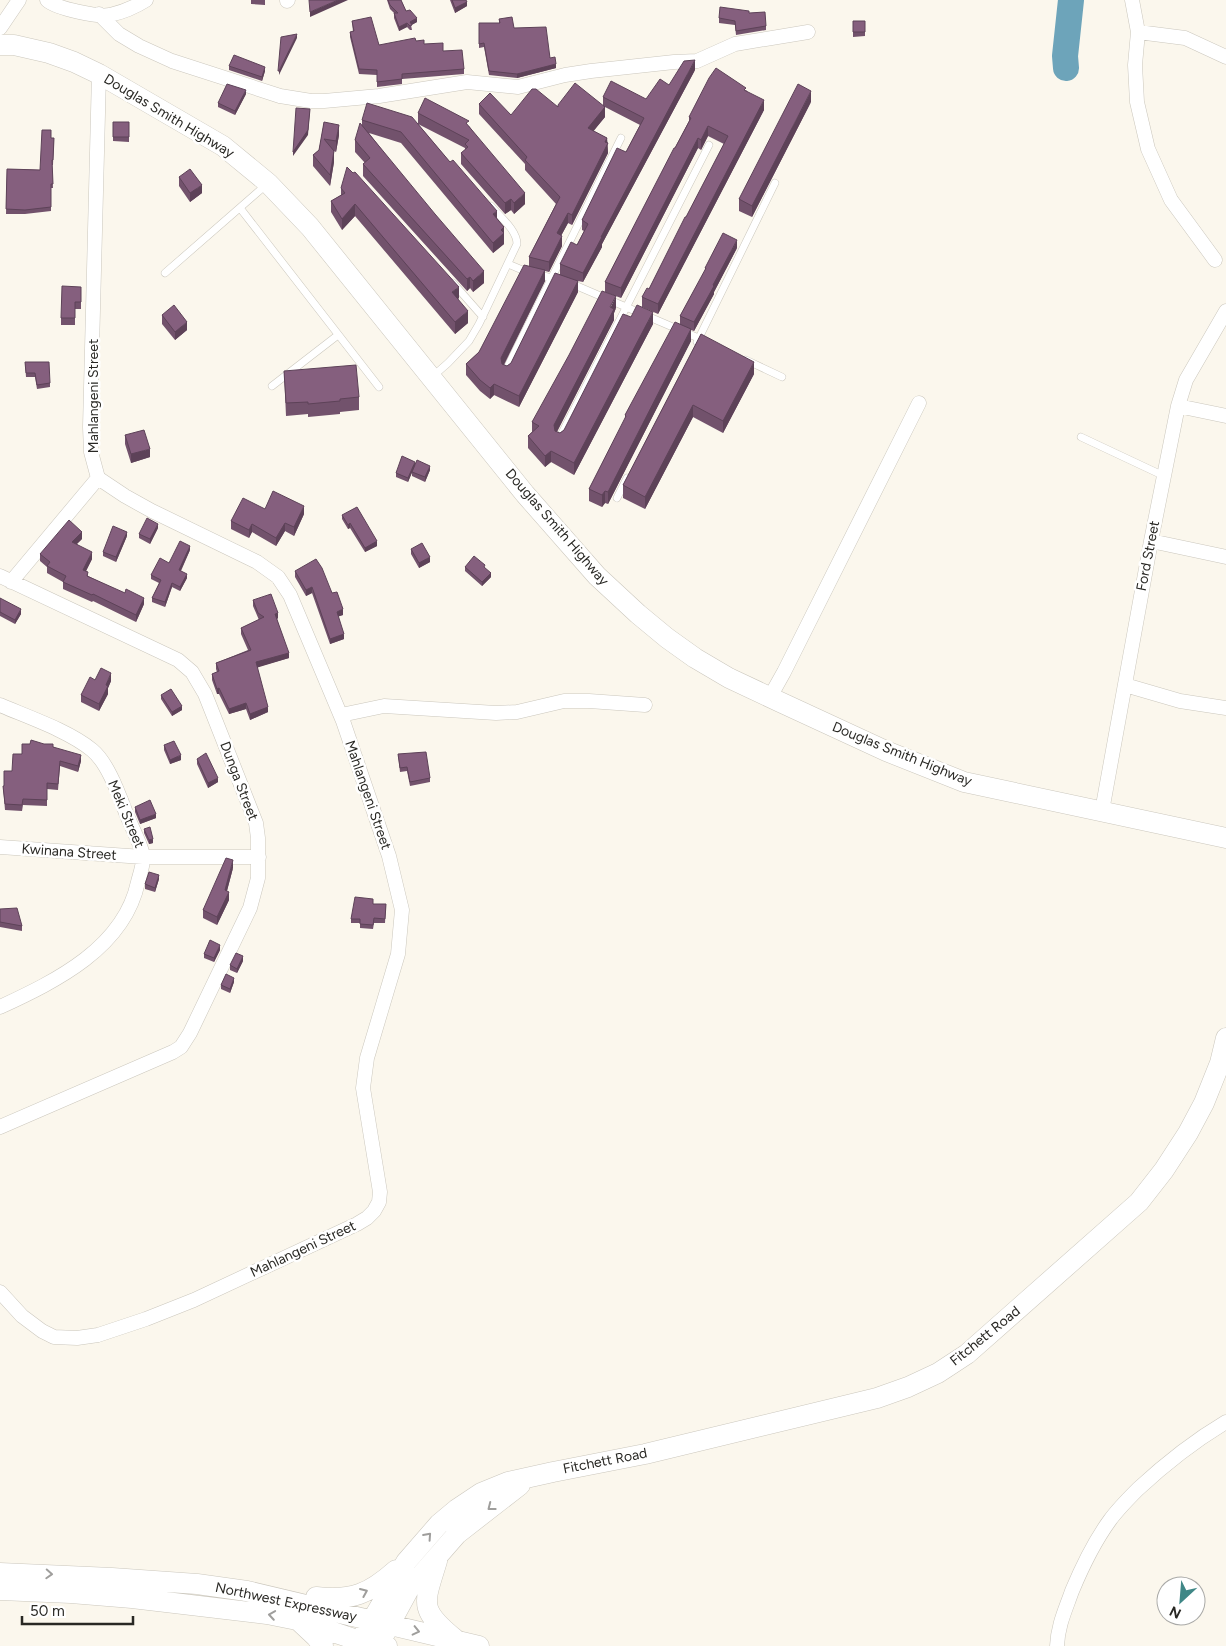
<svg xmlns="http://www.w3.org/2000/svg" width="1226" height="1646" font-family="Figtree,sans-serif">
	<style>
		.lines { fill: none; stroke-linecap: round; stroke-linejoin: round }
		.river { stroke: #6da4ba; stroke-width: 26 }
		.lane-casing { stroke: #cbc7bd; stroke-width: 8 }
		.street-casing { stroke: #cbc7bd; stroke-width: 15 }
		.secondary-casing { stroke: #cbc7bd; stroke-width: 21 }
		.lane { stroke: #fff; stroke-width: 7 }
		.street { stroke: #fff; stroke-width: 14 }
		.secondary { stroke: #fff; stroke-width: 20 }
		.wall { fill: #72526c; fill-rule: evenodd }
		.shaded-wall { fill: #5d4258 }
		.building { fill: #855f7e; stroke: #5d4258 }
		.oneway { stroke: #9f9e9c }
		.labels { text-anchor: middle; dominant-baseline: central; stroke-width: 5; stroke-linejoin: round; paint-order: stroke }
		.street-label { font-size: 14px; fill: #292824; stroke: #fff }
	</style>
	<rect width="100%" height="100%" fill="#fbf7ed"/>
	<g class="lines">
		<path class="river" d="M1066,68L1065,56L1071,0"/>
		<g class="lane-casing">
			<path id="lane" d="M240,208L379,387
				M508,264L527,272L560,280
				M165,273L267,184
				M453,283L483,317
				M570,283L703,340
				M697,342L775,183
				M746,360L782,377
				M506,370L621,138
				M432,377L448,363L469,341L479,324L517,244C517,230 500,217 491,206
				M272,386L338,335
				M560,437L709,145
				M1081,437L1164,476
				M617,498L627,478"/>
		</g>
		<g class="street-casing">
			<path id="street" d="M47,0C57,9 98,17 110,15C123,12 135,7 146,0
				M1132,0L1138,32
				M287,1L288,0
				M99,14L119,34L139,46L172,61L280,96L311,101H324L379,96L467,82L518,87L565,75L591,71L674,62L697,61L735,44L808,32
				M0,28L19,0
				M1215,260L1171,200L1148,149L1137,102L1135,65L1138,32L1185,38L1226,57
				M1178,406L1226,416
				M1151,541L1226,557
				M0,576L178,660L192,672L205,694L256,823L258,838V878L250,908L190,1033L181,1047L173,1052L0,1127
				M11,582L98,478
				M1125,685L1180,701L1226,708
				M770,697L784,672L919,403
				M0,705C28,717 69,731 92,750C108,763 119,795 126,813C130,824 142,846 143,856C144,863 140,874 138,882C124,948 56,981 0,1007
				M341,715L384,706L496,713L517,712L564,701H589L645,705
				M1102,811L1151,541L1178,406L1186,380L1226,311
				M0,847L143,857H259
				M0,1292L22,1316L42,1331L54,1337L77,1338L98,1335L146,1319L194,1300L357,1224L367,1218L374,1211L379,1202L380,1192L363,1088L367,1058L398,954L402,910L389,856L343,721L290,595L278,577L257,562L152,511L125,496L98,478L91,452L90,427L99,74
				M1057,1646C1058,1625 1065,1611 1072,1591C1082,1567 1094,1542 1110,1520C1118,1509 1128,1499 1138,1489C1165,1464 1194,1441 1226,1422"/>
		</g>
		<g class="secondary-casing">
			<path id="secondary" d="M0,45H14L49,53L74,62L99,74L223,146L268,183L310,227L525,494L597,576L638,614L667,638L695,658L729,678L780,702L886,751L964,782L1226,838
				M437,1561C424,1604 418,1609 455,1639
				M0,1573L112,1578L197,1584L247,1591L479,1646
				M0,1590L71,1593L132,1598L267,1614L297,1620L360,1641L387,1646
				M316,1597C352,1601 369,1594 396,1570
				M300,1622L316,1637L323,1646
				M384,1635L409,1589L457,1534L520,1485
				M357,1646L406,1562L439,1524L457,1509L481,1493L508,1482L553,1472L645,1454L877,1398L908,1387L938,1373L967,1354L1139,1202L1164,1170L1188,1133L1204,1103L1220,1063L1226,1038"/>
		</g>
		<use href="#lane" class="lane"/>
		<use href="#street" class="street"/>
		<use href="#secondary" class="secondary"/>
	</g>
	<path class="wall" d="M251,0H265V5L251,4Z
		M387,0H401L406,11L417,22L411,25L412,30H410L407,27L399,31L394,18V13L390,9Z
		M450,0H466L467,6L455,13Z
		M749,13L766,26V30L736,35L735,25L719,23V18Z
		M499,19L514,28L550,58L556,68L517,78L489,75L484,47L479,48V23H499Z
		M352,21L379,45L416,41L443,51L464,69V74L402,79V84L377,87V75L359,74L350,37V32H353Z
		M853,21H865V36L853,37Z
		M229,66L265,71L262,81L229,70Z
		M695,70L602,244V247L583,282L578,281V292L519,407L494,395L490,399L480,391L466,375V364L479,352L529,266V257L556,204L525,170V164L479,114V104L511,115L558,107L603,106V97L646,99L669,85ZM605,107L640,125L626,152L582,220V230L584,231L577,245L560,264V274L511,363L507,366L504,365L545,281V271L549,272L562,246L561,236L568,223L572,225L608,153L607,138L593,131L605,117Z
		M746,90L764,110L658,314L642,307V297L649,289L724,144L708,136L701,150L698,148L621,298L605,292V282L689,121V117Z
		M246,94L235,115L218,107V103Z
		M811,102L752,217L739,211V199Z
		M418,113L469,126L525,204L514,214L511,210L505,214L461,164V153L465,150V148L418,124L504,227V244L493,253L401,143L369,133L484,283L473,292L470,288L467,291L363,176V164L365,163L355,152V140L362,124V120L418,124Z
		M113,122H129V142L113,141Z
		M324,122L339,135L336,152L334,151V162L330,186L313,166V155L319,150Z
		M51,138H54L53,165H52L53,188H51V211L25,214H6L7,169L40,170Z
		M179,177L202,193L190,202L179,186Z
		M341,188L459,298L458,299L468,323L455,334L355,216L342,230L331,212V201L341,195Z
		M737,248L714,292V294L694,331L691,330V341L608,504L605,503L602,507L589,501V489L625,420V415L680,324V316L705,271V268Z
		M81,287V309H75V325H61V318Z
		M616,308L614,313V320L557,432L560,433L564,430L631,317L653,324L574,475L551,462L545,467L528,448V436L532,432V422Z
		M162,315L187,330L175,340L162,324Z
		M701,334L754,374L723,433L693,417L645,509L623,498V485Z
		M25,362L50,383V387L37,389L35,377H26Z
		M284,371L359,397V410L340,412V414L308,417V414L286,416Z
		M125,435L150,457L131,463L125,444Z
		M415,465L430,470L425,482L412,476V472L413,469L408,482L396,477V473Z
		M265,509L304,514L294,536L285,531L276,546L252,532L249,538L231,529V521Z
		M342,515L377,546L365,552L350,528L348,529L342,519Z
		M158,528L150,544L139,538V534Z
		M127,536L116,562L103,556V552Z
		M82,539L77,544L92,559L86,571L88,576L144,604L136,622L93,601L92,602L63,589V582L47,573V567L40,561V554Z
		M411,549L430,562L419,568L411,554Z
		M190,550L181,571L187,578L180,591L172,587L165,607L152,602V598L159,583L151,579V575Z
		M465,567L485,568L491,577L482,586L465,571Z
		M295,571L332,593L343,615L338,616L344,639L330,644L312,593L306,596L295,577Z
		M0,598L21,614L15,624L0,616Z
		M253,600L278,618L277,619L289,658L257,667L268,712L250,720L246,709L229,714L219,694H217L212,680V674L217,672L216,669V663L248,650L241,634V628L259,620L253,606Z
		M95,680L111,681L108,688V694L99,711L81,702V695Z
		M161,695L182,710L172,716L161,699Z
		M164,745L181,760L170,764L164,750Z
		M53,747L81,761L78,772L60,766L58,790L47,789V806L23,805L22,811L5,810L3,786H4L22,754Z
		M398,754L430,778V782L410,786L407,771L400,772Z
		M197,759L218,782L208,788L197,764Z
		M135,807L156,818L140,824L135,812Z
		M144,829L153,843L149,844L144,833Z
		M233,868L227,891L229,900L217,925L203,918V910Z
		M159,879L155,892L145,889V884Z
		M373,904H386L385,923H374L373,929L360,928V923H351V919Z
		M0,909L22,926V931L0,927Z
		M220,950L214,962L204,958V954Z
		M243,961L237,973L230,970V965Z
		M234,982L230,993L221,989V985Z"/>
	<path class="shaded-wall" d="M338,0H348L310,17V12Z
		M467,2V6L455,13V8Z
		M417,18V22L410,26V22Z
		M407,23V27L399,31V27Z
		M297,34V38L279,75V71Z
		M695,60V70L602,244V247L583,282V273L601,237Z
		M556,64V68L517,78V74Z
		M265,67V71L262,81V77Z
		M246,90V94L235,115V111Z
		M811,91V102L752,217V206Z
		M764,100V110L658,314V304Z
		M605,107V117L588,138V128Z
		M310,109L308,135L293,156V152Z
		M339,125V135L336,152V141Z
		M708,126V136L701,150V140Z
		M607,138L608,153L572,225V215Z
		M698,138V148L621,298V288Z
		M334,151V162L330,186V175Z
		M202,185V193L190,202V193Z
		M525,193V204L514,214V203Z
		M511,199V210L505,214V203Z
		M355,204V216L342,230V219Z
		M497,211V221L493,214Z
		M568,213V223L557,243V233Z
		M504,227V244L493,253V243L501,230Z
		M562,236V246L549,272V262Z
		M737,240V248L714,292V294L694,331V322Z
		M545,270V281L501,370V358Z
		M484,271V283L473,292V281Z
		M470,277V288L467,291V279Z
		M578,281V292L519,407V396Z
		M459,287V298L452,303V292Z
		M616,296V308L614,313V320L554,437V425Z
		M468,311V323L455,334V322Z
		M653,312V324L574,475V463Z
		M187,322V330L175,340V332Z
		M691,329V341L608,504V492Z
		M754,362V374L723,433V421Z
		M494,384V395L490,399V388Z
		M693,405V417L645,509V497Z
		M150,449V457L131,463V454Z
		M551,451V462L545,467V456Z
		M415,462V466L408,482V478Z
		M430,466V470L425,482V477Z
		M605,491V503L602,507V495Z
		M304,506V514L294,536V527Z
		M285,523V531L276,546V538Z
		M350,523V528L348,529V525Z
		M158,524V528L150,544V539Z
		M252,524V532L249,538V530Z
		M82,532V539L72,548V542Z
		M127,532V536L116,562V557Z
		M377,541V546L365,552V548Z
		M190,546V550L179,574V570Z
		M92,552V559L83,577V570Z
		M430,557V562L419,568V563Z
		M491,573V577L482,586V582Z
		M187,574V578L180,591V587Z
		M172,583V587L165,607V602Z
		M312,587V593L306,596V590Z
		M144,598V604L136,622V615Z
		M21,609V614L15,624V620Z
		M343,609V615L337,617V612Z
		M278,613V618L275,620V614Z
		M344,634V639L330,644V639Z
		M289,653V658L256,668V662Z
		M111,673V681L108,688V694L99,711V704L106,685Z
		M219,688V694H217V689Z
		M246,703V709L229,714V709Z
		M182,706V710L172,716V712Z
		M268,707V712L250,720V714Z
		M81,755V761L78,772V766Z
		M181,755V760L170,764V760Z
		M218,778V782L208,788V783Z
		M156,814V818L140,824V820Z
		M153,839V843L149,844V840Z
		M233,860V868L225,898V890Z
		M159,875V879L155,892V888Z
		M229,892V900L217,925V917Z
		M220,945V950L214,962V958Z
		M243,956V961L237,973V969Z
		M234,978V982L230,993V989Z"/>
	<path class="building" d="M309,0H338L310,12Z
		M388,0H401L406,11L410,10L417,18L410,22L412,25L410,26L407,23L399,27L394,13H398L390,5Z
		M452,0H466L467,2L455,8Z
		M720,7L749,11V13L765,12L766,26L736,31L735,21L719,18Z
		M371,17L379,45L415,38L416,41L424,40V44L443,43V51L462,50L464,69L402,74V79L377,82V70L359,69L350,32L354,31L352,21Z
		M512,17L514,28L546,27L550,58L555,57L556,64L517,74L489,71L484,43L479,44V23H500L499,19Z
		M853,21H865V32H853Z
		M297,34L279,71H278L281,37Z
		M234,55L265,67L262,77L229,66Z
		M695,60L601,237H602L583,273L560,264L571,242L577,245L588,224L582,220L617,148L626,152L644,118L603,97L611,81L646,99L660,79L669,85L684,61Z
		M716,68L746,88L744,90L764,100L658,304L642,297L647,288L649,289L685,217H686L728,136L708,126L701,140L698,138L621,288L605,282L674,148H675L691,118L689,117L709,78Z
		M575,83L605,107L588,128L607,138L605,142L608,143L572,215L568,213L557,233L562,236L549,262L529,257L560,197L525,160L527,157L479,104L490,93L511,115L532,89H536L558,107V105Z
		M227,84L246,90L235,111L218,103Z
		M798,84L811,91L752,206L739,199Z
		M425,98L469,121L466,123L525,193L514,203L511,199L505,203L461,153L468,147L465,144L469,140L418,113Z
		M367,103L412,117L450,162L453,160L497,211L493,214L504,227L501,230L504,233L493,243L401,132L362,120Z
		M296,108L310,109L308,130L293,152Z
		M113,122H129V137H113Z
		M324,122L339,125L336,141L324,139L334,151L330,175L313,155L319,150Z
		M360,123L435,214L484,271L473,281L470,277L467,279L363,164L370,158L355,140Z
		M42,130H51V138H54L53,160H52L53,184H51V207L25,210L6,209L7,169L40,170Z
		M347,167L353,173L355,172L459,287L452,292L468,311L455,322L355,204L342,219L331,201L345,193L341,188Z
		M190,169L202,185L190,193L179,177Z
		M723,233L737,240L713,285L714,286L694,322L680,316L706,268H705Z
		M524,265L545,270L501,358L502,364L507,366L511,363L555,273L578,281L519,396L494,384L490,388L480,380L466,364L479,352Z
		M62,286L81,287V302H75V318H61Z
		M602,291L616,296L610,307L614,309L554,425L555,431L560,433L564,430L623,314L631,317L637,305L653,312L574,463L551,451L545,456L528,436L539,426L532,422L569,355Z
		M174,305L187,322L175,332L162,315Z
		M675,322L691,329L608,492L605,491L602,495L589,489L626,416L625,415Z
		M701,334L754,362L723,421L693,405L645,497L623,485Z
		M25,362H49L50,383L37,385L35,373H26Z
		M356,365L359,397L340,399V401L308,404V402L286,403L284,371Z
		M144,430L150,449L131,454L125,435Z
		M402,456L415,462L408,478L396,473Z
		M417,460L430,466L425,477L412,472Z
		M273,491L304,506L294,527L285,523L276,538L252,524L249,530L231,521L243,498L265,509Z
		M357,507L377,541L365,548L350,523L348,525L342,515Z
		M147,518L158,524L150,539L139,534Z
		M69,520L82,532L72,542L92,552L83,570L88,572L87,576L125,593L126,589L144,598L136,615L93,594L92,595L63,582L66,576L47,566L50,562L40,554Z
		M113,526L127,532L116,557L103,552Z
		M180,541L190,546L179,570L187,574L180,587L172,583L165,602L152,598L161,580L151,575L160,558L169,563Z
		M422,543L430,557L419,563L411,549Z
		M474,556L485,565L484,567L491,573L482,582L465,567Z
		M316,559L322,568L332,593L337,592L343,609L337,612L344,634L330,639L312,587L306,590L295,571Z
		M271,594L278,613L275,614L289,653L256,662L268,707L250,714L246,703L229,709L219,688L217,689L212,674L219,671L216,663L251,650L241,628L264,617L258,613L253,600Z
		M0,598L21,609L15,620L0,612Z
		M101,668L111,673L106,685L108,686L99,704L81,695L90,677L95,680Z
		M171,689L182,706L172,712L161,695Z
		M31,740L44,744H53V747L81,755L78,766L60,761L58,784L47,783V800L23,799L22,805L5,804L3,786H4V771H12L13,754H22V744H30Z
		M174,741L181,755L170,760L164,745Z
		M426,752L430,778L410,782L407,767L400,768L398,754Z
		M206,753L218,778L208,783L197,759Z
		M150,800L156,814L140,820L135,807Z
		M150,827L153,839L149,840L144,829Z
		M226,858L233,860L225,890L229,892L217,917L203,910Z
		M149,872L159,875L155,888L145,884Z
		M355,897L373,899V904H386L385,919L374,918L373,925L360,924V919H351Z
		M17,908L22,926L0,922V909Z
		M210,940L220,945L214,958L204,954Z
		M236,953L243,956L237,969L230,965Z
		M226,974L234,978L230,989L221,985Z"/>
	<defs><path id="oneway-chevron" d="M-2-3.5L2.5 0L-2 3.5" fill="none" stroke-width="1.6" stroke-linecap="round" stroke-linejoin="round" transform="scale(1.25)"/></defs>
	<g class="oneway">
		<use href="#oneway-chevron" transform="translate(491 1507) rotate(142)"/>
		<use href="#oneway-chevron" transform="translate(428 1536) rotate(-48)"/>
		<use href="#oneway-chevron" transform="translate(49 1574) rotate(3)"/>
		<use href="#oneway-chevron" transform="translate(364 1592) rotate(-23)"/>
		<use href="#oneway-chevron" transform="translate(272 1615) rotate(-171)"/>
		<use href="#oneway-chevron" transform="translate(416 1631) rotate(13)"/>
	</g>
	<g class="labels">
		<g class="street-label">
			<text transform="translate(169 116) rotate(31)">Douglas Smith Highway</text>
			<text transform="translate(93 396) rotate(-90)">Mahlangeni Street</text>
			<text transform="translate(557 527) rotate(49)">Douglas Smith Highway</text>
			<text transform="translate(1148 556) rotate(-79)">Ford Street</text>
			<text transform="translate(902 754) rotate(22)">Douglas Smith Highway</text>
			<text transform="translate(239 781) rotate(69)">Dunga Street</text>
			<text transform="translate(368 795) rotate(71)">Mahlangeni Street</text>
			<text transform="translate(126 814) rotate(67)">Meki Street</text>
			<text transform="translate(69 852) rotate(4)">Kwinana Street</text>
			<text transform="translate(303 1249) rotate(-25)">Mahlangeni Street</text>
			<text transform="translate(985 1336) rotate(-39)">Fitchett Road</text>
			<text transform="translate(605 1461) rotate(-11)">Fitchett Road</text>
			<text transform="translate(286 1602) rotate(12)">Northwest Expressway</text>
		</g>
	</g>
	<g transform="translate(1181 1601) rotate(206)"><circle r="24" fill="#ffffff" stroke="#a9a9a7"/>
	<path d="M0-4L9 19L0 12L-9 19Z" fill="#3f8786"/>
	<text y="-8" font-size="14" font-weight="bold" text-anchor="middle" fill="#292824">N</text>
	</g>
	<path d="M22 1616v8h111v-8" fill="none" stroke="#292824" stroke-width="2.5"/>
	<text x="30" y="1616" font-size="15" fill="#292824" stroke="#ffffff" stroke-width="4" paint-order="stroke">50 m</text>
</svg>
